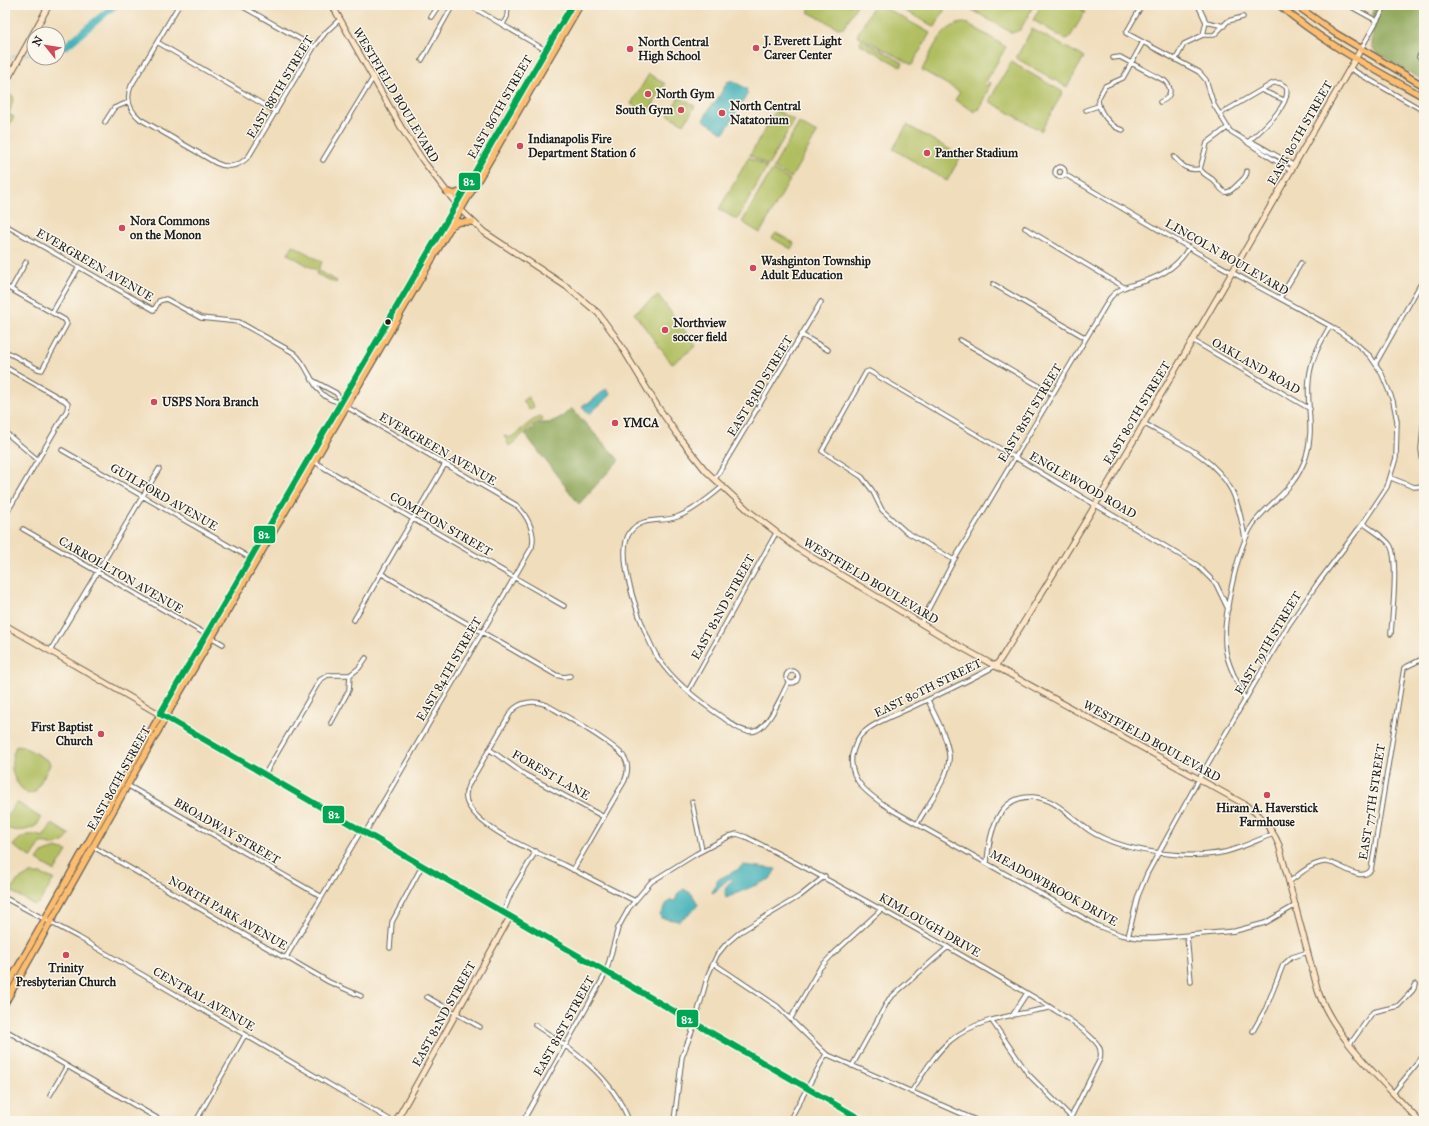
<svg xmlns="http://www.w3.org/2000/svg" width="1429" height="1126" font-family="'IM FELL Great Primer',serif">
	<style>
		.green { fill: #b1be60; stroke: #666d3e }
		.forest { fill: #8ca556; stroke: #546039 }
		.water { fill: #3fb0b7; stroke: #2e666a }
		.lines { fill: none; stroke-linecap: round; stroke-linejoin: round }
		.stream { stroke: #3fb0b7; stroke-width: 1 }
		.river { stroke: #3fb0b7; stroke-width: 7 }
		.street-casing { stroke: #666054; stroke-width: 5.5 }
		.secondary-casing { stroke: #666054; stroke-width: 7 }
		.primary-casing { stroke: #666054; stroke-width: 8 }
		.street { stroke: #fff; stroke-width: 3.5 }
		.secondary { stroke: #fee5c5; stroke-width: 5 }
		.primary { stroke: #fcbd6f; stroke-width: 5.5 }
		.bus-1-casing { stroke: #fbf7ec; stroke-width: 9 }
		.bus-1 { stroke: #00a651; stroke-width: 6 }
		.poi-dot { fill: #d1495b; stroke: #fbf7ec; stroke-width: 1.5 }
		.bus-dot { fill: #1c1c1c; stroke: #fbf7ec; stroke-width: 1.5 }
		.labels { text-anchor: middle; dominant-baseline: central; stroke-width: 3; stroke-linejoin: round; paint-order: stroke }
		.poi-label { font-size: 12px; font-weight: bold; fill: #1c1c1c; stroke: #fbf7ec; text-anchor: start }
		.street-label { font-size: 12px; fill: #1c1c1c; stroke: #fbf7ec }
		.line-badge { stroke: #fbf7ec; stroke-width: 1.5 }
		.badge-label { font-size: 11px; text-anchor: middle; font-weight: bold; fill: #fff }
	</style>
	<rect width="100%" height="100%" fill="#fbf7ec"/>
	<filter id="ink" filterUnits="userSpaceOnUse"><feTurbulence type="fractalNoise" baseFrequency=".025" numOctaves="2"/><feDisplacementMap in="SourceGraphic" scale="8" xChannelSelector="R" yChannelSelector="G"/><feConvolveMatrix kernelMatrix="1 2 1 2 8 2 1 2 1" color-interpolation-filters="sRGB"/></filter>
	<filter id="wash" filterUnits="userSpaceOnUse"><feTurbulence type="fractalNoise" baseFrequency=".012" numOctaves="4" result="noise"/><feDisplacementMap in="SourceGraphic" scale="16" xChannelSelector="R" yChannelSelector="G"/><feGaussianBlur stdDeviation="0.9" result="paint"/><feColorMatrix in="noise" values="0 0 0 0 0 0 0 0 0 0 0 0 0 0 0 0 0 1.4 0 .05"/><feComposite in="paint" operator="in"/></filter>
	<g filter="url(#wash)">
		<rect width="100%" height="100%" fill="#f0ddbc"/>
		<path class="green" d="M811,5H857L844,27L838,28L808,12Z
			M874,5H880L930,33L912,65L857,35Z
			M894,5H947L935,27Z
			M964,5H1034L1020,30L1012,33Z
			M1041,5H1074L1085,12L1070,37L1065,39L1033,20Z
			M963,23L969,24L1006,47L984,85L987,86L989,82L991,83L979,110L977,109L975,112L955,100L960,92L922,70C932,52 940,26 963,23Z
			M1032,29L1084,57L1067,87L1016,58Z
			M861,39L903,63L901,67L860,44Z
			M1011,62L1063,92L1041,131L989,101Z
			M649,74L665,84L648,113L631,104Z
			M8,94L14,97L9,114L14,117L5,131V100Z
			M679,97L695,106L684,124L668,115Z
			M776,110L794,120L768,166L750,155Z
			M799,123L817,133L791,178L773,168Z
			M907,125L961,156L947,181L893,149Z
			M749,157L767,167L737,220L719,209Z
			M772,170L790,180L760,233L742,222Z
			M776,233L794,243L791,249L772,238Z
			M293,245L322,262L318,270L337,281L336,283L316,274L317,271L288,254Z
			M658,295L696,346L672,364L634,313Z
			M528,397L534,407L529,410L523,400Z
			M541,416L543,420C528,425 522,438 509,446L504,435L509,438C521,432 528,421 541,416Z
			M16,746L24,747L49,761L50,765L35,792L28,794C11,781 8,766 16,746Z
			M18,803L41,818L37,825C27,831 16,833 5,827V819L15,804Z
			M52,824L70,835C62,845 53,848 41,842L33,856L31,857L13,846C21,835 31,832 43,837Z
			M56,848L67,851L55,871L37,860L42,853Z
			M29,874H40L54,879L39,903L34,905L11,891L17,881Z"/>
		<path class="forest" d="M1375,5H1424V81L1376,52L1372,47L1373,8Z
			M571,408L619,460L579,504L525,434L539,423H549L563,416Z"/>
		<path class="water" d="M731,80L747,89L746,91L748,93L724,133L703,120L712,104L714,105L728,81L730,82Z
			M606,389L611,395L589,414L582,406L586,403L588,404Z
			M743,865L776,869L770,879L726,898C724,890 725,885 733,880L731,878C724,881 718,891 712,893L717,880L737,870Z
			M684,889L692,894L698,904L695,909L679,921L661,918L660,915L667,903L671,900L675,901L678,893Z"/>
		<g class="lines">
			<path class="stream" d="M58,48H59
				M24,55L34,53
				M5,64L13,56H19"/>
			<path class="river" d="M59,48L66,46L115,5"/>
		</g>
	</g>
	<g filter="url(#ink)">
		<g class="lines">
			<g class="street-casing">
				<path id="street" d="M179,5L131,86C126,98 129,110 140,119L216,163C228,169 240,166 249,156L314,47L326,32L340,19
					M240,5L314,47
					M469,5L547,51
					M1142,5L1126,33L1199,72L1206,80L1214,105L1230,131L1248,142L1256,144L1293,165
					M1198,5L1206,22L1203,35
					M1348,5L1377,21
					M431,17L439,5
					M1206,22L1224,26
					M503,24L507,17L508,5
					M157,42L276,112
					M1361,49L1386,5
					M1419,57L1424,49
					M1113,58L1120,57L1165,81C1173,89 1171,98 1160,102
					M1176,59L1184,44L1203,35H1214L1228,21L1243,17
					M422,60L453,5
					M1349,68L1424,111
					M1263,91L1284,100
					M1086,110L1098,106
					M1220,114L1273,83H1280L1286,87C1293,104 1259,132 1248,142
					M105,122L114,108L129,102
					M1123,130C1111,128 1098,111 1098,99L1105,86L1123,78L1143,42
					M1248,143L1290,170
					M1174,157C1183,166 1186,171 1200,169
					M323,160L373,78
					M1055 172a5 5 0 1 1 10 0a5 5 0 1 1-10 0Z
					M1200,169C1203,174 1208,176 1212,179C1224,190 1223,200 1238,184C1242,180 1247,177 1247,171
					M1200,169L1207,143L1227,128
					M1064,174L1215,263L1332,327L1353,341L1370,356L1381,372L1393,401L1397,421L1396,458L1387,487L1363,523L1317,584L1288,626L1199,779L1147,874L1138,896L1128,937
					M5,225L154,310L159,301L166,299L201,318L239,322L294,353C312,368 313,401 342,402
					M1025,228L1124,287
					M993,284L1086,338
					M5,286L65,320L67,324L42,370L38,369L5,351
					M11,289L26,262
					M1280,298L1301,263
					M52,313L79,267
					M802,335L828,350
					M960,340L1053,394
					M1192,340L1310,409
					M1376,363L1424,278
					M5,367L65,401L68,404L67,410L5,516
					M312,380L336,393L342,401
					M345,406L516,505C527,515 536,532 532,547L365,833
					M1424,419L1421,449L1424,470
					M1143,423C1175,441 1214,456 1232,491C1239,506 1242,522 1245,538
					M5,432L38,460
					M62,450L252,559
					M310,458L321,466L564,606
					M1391,478L1414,487L1424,486
					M715,479L821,302
					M722,487C709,498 693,511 677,517C660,523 642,516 630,532C613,556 644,635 658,658C674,683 701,703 725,719C733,725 744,734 755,731C768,728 782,695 788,683
					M1363,523C1371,530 1384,536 1390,545C1399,559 1392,615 1391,634
					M23,529L223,644
					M954,560L905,531L882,510L872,490L862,477L822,451L866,372L869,371L1197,565L1216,584L1228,609
					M382,574L556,675L564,677L570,676
					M354,620L445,464
					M921,623L954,560L1110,298C1119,287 1132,285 1145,281C1164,275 1179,265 1189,247
					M50,651L159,469
					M995,666C967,682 937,695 908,709C893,716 872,723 860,736C856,741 854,748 852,755C848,782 872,797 892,810L1098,926L1121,935L1139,938H1155L1235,931L1265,923L1296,905
					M786 677a6 6 0 1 1 12 0a6 6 0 1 1-12 0Z
					M688,691L776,533
					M1245,700C1239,684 1229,669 1226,652C1221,623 1237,547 1254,523C1273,498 1294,491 1306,457C1315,428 1306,407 1309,379C1311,359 1320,343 1330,326
					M331,723L349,690L350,675
					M489,749L524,774L604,817
					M265,774L320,680L328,675H350L359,668L366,658
					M127,785L322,897
					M692,802L702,850
					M917,824C927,805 951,776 949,755C947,736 935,716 928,700
					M92,846L283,957H286L329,982L361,996
					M987,863C989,835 997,795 1033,797C1056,798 1072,819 1090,831C1123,852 1187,860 1225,852C1242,848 1257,840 1273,834
					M573,870L625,780C628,772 629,764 624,757C617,745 562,714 547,705C535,700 520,701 511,712L468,786C465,793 465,800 469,806C483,831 538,853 564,865C587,877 611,889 635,901
					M1289,882C1300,874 1311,863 1325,862C1340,861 1359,884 1371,870L1404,668L1424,658
					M5,898L78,937L392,1121
					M503,913L512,891L536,851
					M1187,936L1191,982
					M390,948L392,922L422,866
					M286,957L361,831
					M713,963L777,1006L826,1054L978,1121
					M427,997L480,1027
					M1012,1016L1027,993
					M791,1018L820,968L832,955L882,909
					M992,1021L1028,1074L1071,1117
					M535,1025C573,1050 612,1076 629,1121
					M5,1030L162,1121
					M1253,1031L1266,1008L1283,965L1292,957L1308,952
					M1350,1044L1373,1012L1398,1006L1413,990L1416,984
					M852,1066L889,999L948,947
					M911,1092C923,1074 934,1054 950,1041C977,1018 1016,1015 1049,1008
					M1393,1093L1424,1055
					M50,1095L67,1066
					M196,1121L245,1035
					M523,1121L606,973L618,928L629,908L651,882L696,854L730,836L737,834L746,837C833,881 917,929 1001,978C1025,992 1083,1024 1098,1045C1101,1049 1101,1054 1100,1059L1069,1121
					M674,1121L682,1057L694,1026L708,975L717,955L726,944L740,932L800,896L825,876
					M789,1121L826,1054"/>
			</g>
			<g class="secondary-casing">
				<path id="secondary" d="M332,5L402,129L424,162L461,210L484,232L567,287L598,313L615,336L658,407L679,437L706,471L750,512L798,549L950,641L1244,804C1260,815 1272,828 1279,845L1318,991C1334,1038 1385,1083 1419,1121
					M5,84L49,5
					M5,625L864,1121
					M995,666L1000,660C1126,460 1243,253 1361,49
					M396,1121L510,917"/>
			</g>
			<g class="primary-casing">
				<path id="primary" d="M1279,5C1323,43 1374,69 1424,97
					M1296,5L1335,33L1424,86
					M447,192L455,194L464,190
					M453,225L459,222H472
					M5,990L157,720L572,5
					M5,1003L176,699L580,5"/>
			</g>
			<use href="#street" class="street"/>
			<use href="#secondary" class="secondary"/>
			<use href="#primary" class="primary"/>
			<g class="bus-1-casing">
				<path id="bus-1" d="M572,5L160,714L864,1121"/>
			</g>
			<use href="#bus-1" class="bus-1"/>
		</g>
	</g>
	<g class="poi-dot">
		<circle cx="756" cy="48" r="4"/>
		<circle cx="630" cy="49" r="4"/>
		<circle cx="648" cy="94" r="4"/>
		<circle cx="681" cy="110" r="4"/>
		<circle cx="722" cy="113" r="4"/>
		<circle cx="520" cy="146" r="4"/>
		<circle cx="927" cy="153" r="4"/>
		<circle cx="122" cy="228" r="4"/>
		<circle cx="753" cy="268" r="4"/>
		<circle cx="665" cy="330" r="4"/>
		<circle cx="154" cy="402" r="4"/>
		<circle cx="615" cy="423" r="4"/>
		<circle cx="101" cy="734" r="4"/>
		<circle cx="1267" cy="795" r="4"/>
		<circle cx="66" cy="955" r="4"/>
	</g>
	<circle class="bus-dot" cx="388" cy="322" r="3.5"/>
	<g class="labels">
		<g class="poi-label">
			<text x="764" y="41">J. Everett Light<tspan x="764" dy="14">Career Center</tspan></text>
			<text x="638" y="42">North Central<tspan x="638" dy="14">High School</tspan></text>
			<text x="656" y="94">North Gym</text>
			<text x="730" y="106">North Central<tspan x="730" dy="14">Natatorium</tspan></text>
			<text x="673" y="110" text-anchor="end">South Gym</text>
			<text x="528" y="139">Indianapolis Fire<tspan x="528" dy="14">Department Station 6</tspan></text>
			<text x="935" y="153">Panther Stadium</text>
			<text x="130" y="221">Nora Commons<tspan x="130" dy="14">on the Monon</tspan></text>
			<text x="761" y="261">Washginton Township<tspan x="761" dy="14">Adult Education</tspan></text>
			<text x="673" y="323">Northview<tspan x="673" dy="14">soccer field</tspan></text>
			<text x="162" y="402">USPS Nora Branch</text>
			<text x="623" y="423">YMCA</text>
			<text x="93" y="727" text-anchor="end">First Baptist<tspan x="93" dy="14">Church</tspan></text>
			<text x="1267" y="808" text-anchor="middle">Hiram A. Haverstick<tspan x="1267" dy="14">Farmhouse</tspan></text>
			<text x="66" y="968" text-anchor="middle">Trinity<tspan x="66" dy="14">Presbyterian Church</tspan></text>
		</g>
		<g class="street-label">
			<text transform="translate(280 87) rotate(-59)">EAST 88TH STREET</text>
			<text transform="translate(396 95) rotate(59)">WESTFIELD BOULEVARD</text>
			<text transform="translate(500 107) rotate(-60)">EAST 86TH STREET</text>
			<text transform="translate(1300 133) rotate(-60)">EAST 80TH STREET</text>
			<text transform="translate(1227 257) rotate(30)">LINCOLN BOULEVARD</text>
			<text transform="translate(95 265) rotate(30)">EVERGREEN AVENUE</text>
			<text transform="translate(1256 366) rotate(30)">OAKLAND ROAD</text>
			<text transform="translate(760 386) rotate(-59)">EAST 83RD STREET</text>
			<text transform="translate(1030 413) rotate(-59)">EAST 81ST STREET</text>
			<text transform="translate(1137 413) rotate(-59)">EAST 80TH STREET</text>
			<text transform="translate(438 449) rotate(30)">EVERGREEN AVENUE</text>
			<text transform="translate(1083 485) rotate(30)">ENGLEWOOD ROAD</text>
			<text transform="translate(164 497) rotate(30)">GUILFORD AVENUE</text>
			<text transform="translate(441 524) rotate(30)">COMPTON STREET</text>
			<text transform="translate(121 575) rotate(30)">CARROLLTON AVENUE</text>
			<text transform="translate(871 581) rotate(31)">WESTFIELD BOULEVARD</text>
			<text transform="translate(723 607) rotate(-61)">EAST 82ND STREET</text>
			<text transform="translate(1268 643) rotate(-59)">EAST 79TH STREET</text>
			<text transform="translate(449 669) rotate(-60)">EAST 84TH STREET</text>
			<text transform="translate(928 688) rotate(-26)">EAST 80TH STREET</text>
			<text transform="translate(1152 741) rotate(29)">WESTFIELD BOULEVARD</text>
			<text transform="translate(551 775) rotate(30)">FOREST LANE</text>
			<text transform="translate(119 778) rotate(-61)">EAST 86TH STREET</text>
			<text transform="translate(1372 802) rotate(-81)">EAST 77TH STREET</text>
			<text transform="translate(227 831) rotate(30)">BROADWAY STREET</text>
			<text transform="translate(1054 888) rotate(29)">MEADOWBROOK DRIVE</text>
			<text transform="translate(228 913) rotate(30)">NORTH PARK AVENUE</text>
			<text transform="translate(930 925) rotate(30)">KIMLOUGH DRIVE</text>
			<text transform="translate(204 999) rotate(30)">CENTRAL AVENUE</text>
			<text transform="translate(444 1014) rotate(-61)">EAST 82ND STREET</text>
			<text transform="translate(564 1026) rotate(-61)">EAST 81ST STREET</text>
		</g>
	</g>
	<g class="line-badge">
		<rect x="458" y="172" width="23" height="19" rx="4" fill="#00a651"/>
		<rect x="253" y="525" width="23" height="19" rx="4" fill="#00a651"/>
		<rect x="322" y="805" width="23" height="19" rx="4" fill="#00a651"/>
		<rect x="676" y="1009" width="23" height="19" rx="4" fill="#00a651"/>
	</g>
	<g class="badge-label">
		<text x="469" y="185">82</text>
		<text x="264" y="538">82</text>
		<text x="334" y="818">82</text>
		<text x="687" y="1023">82</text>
	</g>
	<rect width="1429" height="1126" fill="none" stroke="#fbf7ec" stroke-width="20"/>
	<g transform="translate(46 46) rotate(300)"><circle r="19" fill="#fbf7ec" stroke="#a29f99"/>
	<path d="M0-3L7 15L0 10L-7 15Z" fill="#d1495b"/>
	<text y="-6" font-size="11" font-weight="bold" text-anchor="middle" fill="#1c1c1c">N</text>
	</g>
</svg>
